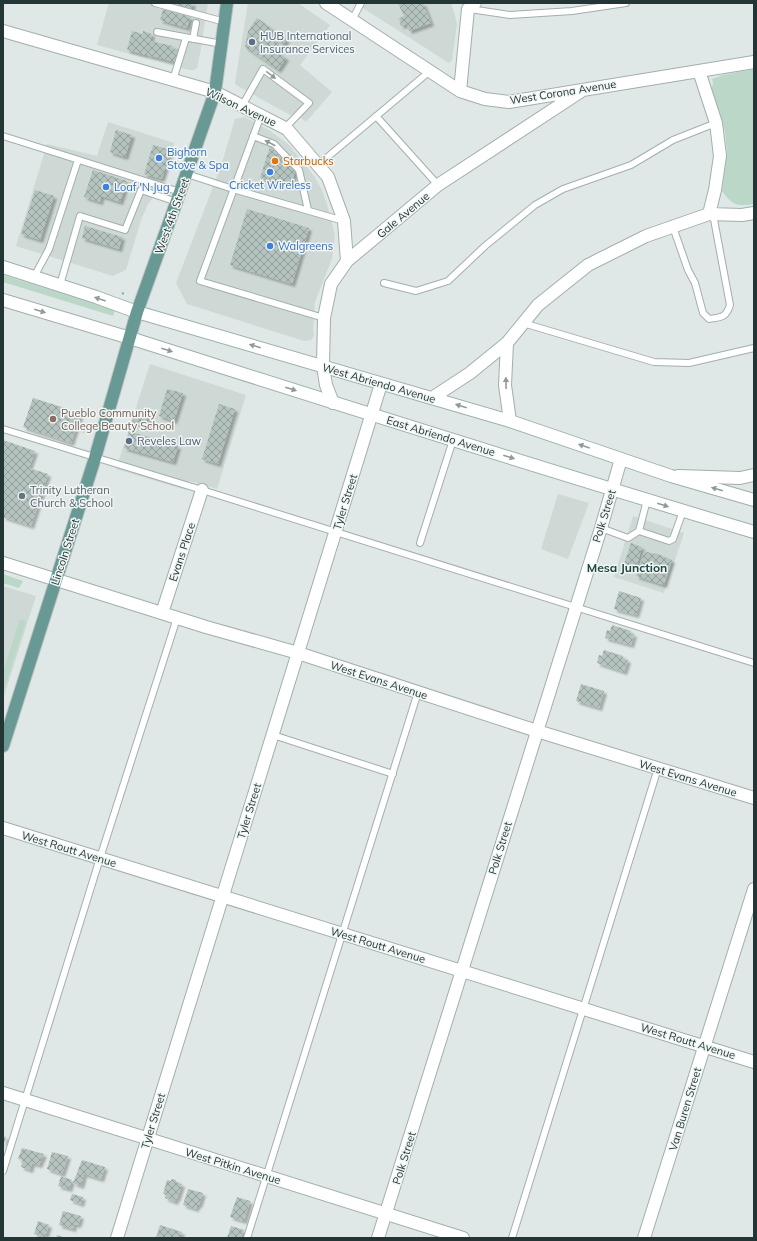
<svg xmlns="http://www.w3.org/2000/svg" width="757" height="1241" font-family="Mulish,sans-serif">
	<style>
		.built { fill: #ced8d5 }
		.green { fill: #bbd7c8 }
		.building { fill: url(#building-cross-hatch); filter: url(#shadow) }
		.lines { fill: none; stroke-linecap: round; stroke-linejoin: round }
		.service-casing { stroke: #a3afad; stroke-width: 8 }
		.minor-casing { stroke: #a3afad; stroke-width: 14 }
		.tertiary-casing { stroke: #a3afad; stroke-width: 14 }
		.secondary-casing { stroke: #9db0ac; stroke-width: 14 }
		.primary-casing { stroke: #bdc3c2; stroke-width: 14 }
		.path { stroke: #84a8a3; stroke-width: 2; stroke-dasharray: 2 3; stroke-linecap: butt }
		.service { stroke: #fff; stroke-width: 6 }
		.minor { stroke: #fff; stroke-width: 12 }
		.tertiary { stroke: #fff; stroke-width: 12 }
		.secondary { stroke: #fff; stroke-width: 12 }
		.primary { stroke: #699995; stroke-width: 12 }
		.oneway { fill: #919a9a }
		.service-dot { fill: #5c6f8a; stroke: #eff6f4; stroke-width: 1.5 }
		.shop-dot { fill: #3f7fe0; stroke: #eff6f4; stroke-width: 1.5 }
		.food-dot { fill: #e8710a; stroke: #eff6f4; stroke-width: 1.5 }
		.education-dot { fill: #8d6e63; stroke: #eff6f4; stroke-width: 1.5 }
		.worship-dot { fill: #6b7280; stroke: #eff6f4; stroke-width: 1.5 }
		.labels { text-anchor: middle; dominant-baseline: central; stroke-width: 3; stroke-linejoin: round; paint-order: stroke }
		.service-label { font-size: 11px; fill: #4e5e75; stroke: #eff6f4; text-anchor: start }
		.street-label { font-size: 11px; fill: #233635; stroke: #eff6f4 }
		.shop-label { font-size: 11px; fill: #366cbe; stroke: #eff6f4; text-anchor: start }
		.food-label { font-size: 11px; fill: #c56008; stroke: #eff6f4; text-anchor: start }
		.education-label { font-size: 11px; fill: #785e54; stroke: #eff6f4; text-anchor: start }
		.worship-label { font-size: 11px; fill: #5b616d; stroke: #eff6f4; text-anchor: start }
		.neighbourhood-label { font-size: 12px; font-weight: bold; fill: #214643; stroke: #eff6f4 }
	</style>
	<defs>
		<pattern id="building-cross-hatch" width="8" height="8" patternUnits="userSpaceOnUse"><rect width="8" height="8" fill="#b5c3bf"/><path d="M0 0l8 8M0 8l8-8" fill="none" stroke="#939f9c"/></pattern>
		<filter id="shadow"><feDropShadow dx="3" dy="3" stdDeviation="1" flood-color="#0004"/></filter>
	</defs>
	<rect width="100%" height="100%" fill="#dfe8e6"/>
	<path class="built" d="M109,3H208L200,54L197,68L194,70H189L97,45Z
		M248,3H298L330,25L300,65L332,92L306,122L296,114L290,115L236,85L235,82Z
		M355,3H451L455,16L457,24L452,60L449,63Z
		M245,117L269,130L289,145L314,176L322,190L327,204L335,235L334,246L332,259L315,302L313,330L314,336L311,340L304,341L187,304L176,283L221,166L235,119Z
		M108,122L174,143L164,180L153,198L148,204L141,220L126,270L113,276L16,246L47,144L97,156Z
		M150,364L246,395L217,489L189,481L186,490L116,469Z
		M558,494L589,503L568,559L541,549Z
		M633,516L684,533L664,593L614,577Z
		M3,586L36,596L3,699Z"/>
	<path class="green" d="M754,69V204C737,207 732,205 722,191L727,154L725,132L720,112L711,91L713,83L712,79L723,75Z
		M3,275L115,310L113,316L3,282Z
		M3,574L23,581L19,588L3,583Z
		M20,619L26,621L3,693V672Z"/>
	<path class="building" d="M172,3H193L191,9Z
		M398,3H423L431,23L409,31L407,24L401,26L399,18L404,16Z
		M163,9L190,17L187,28L160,20Z
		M257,18L287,39L278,52L286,58L278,70L245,47L248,31Z
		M132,31L143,34V31L152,34L146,55L127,50Z
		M151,41L173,46L172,48L180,50L175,62L147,55Z
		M116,130L132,135L125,157L110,152Z
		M153,145L171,150L162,179L144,174Z
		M270,146L295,171L291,185L260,178Z
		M93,170L127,181L120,202L101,196L100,202L84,197Z
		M35,190L54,196L40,240L21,234Z
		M247,209L309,228L292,284L230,265Z
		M85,226L122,237L119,249L82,238Z
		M167,389L183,393L174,421L159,416Z
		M33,398L81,413L71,443L23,427Z
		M219,404L235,409L218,464L202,459Z
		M134,414L150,419L148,427L132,422Z
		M81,423L84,424L82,429H79Z
		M129,431L178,446L173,462L124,448Z
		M3,440L35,451L29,468L48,474L31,526L3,517Z
		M631,543L642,547L636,568L624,564Z
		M644,551L654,554L655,553L672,560L664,585L636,576Z
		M619,591L641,598L636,615L614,609Z
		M612,625L631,631L630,633L634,634L631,645L605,638L607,630L610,631Z
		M604,650L623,656V658L628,660L624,672L597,663L599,655L602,656Z
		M581,684L604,691L599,708L576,701Z
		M3,1136L6,1137L3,1146Z
		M22,1148L44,1154L39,1165L32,1163L30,1170L21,1167L23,1160L18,1159Z
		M52,1152L68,1156L62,1174L47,1169Z
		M82,1160L105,1167L101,1179L84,1174L81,1186L73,1183Z
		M61,1176L72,1180L69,1189L58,1186Z
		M172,1179L176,1180V1182L182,1184L177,1199L176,1198L175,1202L165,1198L166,1195L163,1194L167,1180L171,1181Z
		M188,1189L203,1193L199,1205H197L196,1209L183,1205Z
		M72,1194L83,1197L81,1204L70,1200Z
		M237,1197L250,1201L244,1221L230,1217Z
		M63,1211L81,1216L78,1225L74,1224L73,1229L59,1225Z
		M38,1221L49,1225L45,1237L34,1234Z
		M160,1225L182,1232L180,1238H156Z
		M231,1226L244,1230L241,1238H227Z
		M57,1235L66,1238H56Z"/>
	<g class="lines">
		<g class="service-casing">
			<path id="service" d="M155,3L225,22
				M470,9L510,15L572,11L626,3
				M352,20L361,3
				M157,32L222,44
				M193,39L196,23
				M173,80L186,38
				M242,106L263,69L309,103L285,128
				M261,115L200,281L324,318
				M376,116L438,185
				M3,136L180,192
				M253,136L274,144L299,170L308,210
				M318,165L430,71
				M187,174L233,189L344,221
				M673,227L688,270L695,283L703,313L709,319C721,317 726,318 730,305L713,214
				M34,277L49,249L78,160
				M384,283L416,291L448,281L485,246L535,205L563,189L631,165L673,140L716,123
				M60,285L80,216L125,230L141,190L177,202
				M523,323L654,362L689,363L754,348
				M3,429L202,490L754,663
				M601,528L628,538L639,531L669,541L673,539L683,511
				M639,531L647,500
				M420,543L453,440
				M273,735L393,774
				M3,1171L100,858L177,618
				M247,1238L418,692
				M512,1238L658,768"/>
		</g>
		<g class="minor-casing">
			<path id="minor" d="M326,3L460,91L485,99L509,102L754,62
				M3,31L215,92L287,129L328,177L344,221L347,261
				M699,71L716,123L720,156L715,190L709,214
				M460,91L468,9L475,3
				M507,343L505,385L510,421
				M432,398L470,373L507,343L538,305L588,265L646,236L709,214L742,215L754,213
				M333,403L326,385L323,366L324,318L331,284L347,261L438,185L580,92
				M678,476L740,478L754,475
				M3,563L206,627L298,653L537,731L754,798
				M162,613L202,490
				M3,828L754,1062
				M3,1093L463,1238
				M117,1238L381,384
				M378,1238L601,528L621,459
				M644,1238L754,889"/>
		</g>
		<g class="tertiary-casing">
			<path id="tertiary" d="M3,267L96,297L137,312
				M3,300L130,338"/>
		</g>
		<g class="secondary-casing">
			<path id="secondary" d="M137,312L510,421L671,476L754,500
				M130,338C337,404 545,470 754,532"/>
		</g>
		<g class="primary-casing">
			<path id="primary" d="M3,746L95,458L137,312L180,192L215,92L227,3"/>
		</g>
		<path class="path" d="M122,293L126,295"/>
		<use href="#service" class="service"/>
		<use href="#minor" class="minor"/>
		<use href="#tertiary" class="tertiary"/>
		<use href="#secondary" class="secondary"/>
		<use href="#primary" class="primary"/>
	</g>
	<defs><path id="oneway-solid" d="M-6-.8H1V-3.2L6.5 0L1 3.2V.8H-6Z"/></defs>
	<g class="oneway">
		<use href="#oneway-solid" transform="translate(271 75) rotate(37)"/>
		<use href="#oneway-solid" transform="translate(270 143) rotate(-152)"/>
		<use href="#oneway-solid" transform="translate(100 299) rotate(-161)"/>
		<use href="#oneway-solid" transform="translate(40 311) rotate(17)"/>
		<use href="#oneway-solid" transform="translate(255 346) rotate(-164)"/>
		<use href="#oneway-solid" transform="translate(167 350) rotate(18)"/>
		<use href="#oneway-solid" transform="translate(506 383) rotate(-91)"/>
		<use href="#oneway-solid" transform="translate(291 389) rotate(18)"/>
		<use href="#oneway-solid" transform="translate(461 406) rotate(-163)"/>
		<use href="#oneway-solid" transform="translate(584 446) rotate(-161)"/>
		<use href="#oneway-solid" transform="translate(509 457) rotate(17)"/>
		<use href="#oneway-solid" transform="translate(717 489) rotate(-164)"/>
		<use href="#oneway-solid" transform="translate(663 505) rotate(17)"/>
	</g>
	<g class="service-dot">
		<circle cx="252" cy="42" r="4"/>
		<circle cx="129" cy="441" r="4"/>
	</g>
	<g class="shop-dot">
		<circle cx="159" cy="158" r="4"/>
		<circle cx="270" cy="172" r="4"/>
		<circle cx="106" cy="187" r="4"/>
		<circle cx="270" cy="246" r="4"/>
	</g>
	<circle class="food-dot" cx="275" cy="161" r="4"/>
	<circle class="education-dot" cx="53" cy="419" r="4"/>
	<circle class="worship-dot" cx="22" cy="496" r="4"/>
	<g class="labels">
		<g class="service-label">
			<text x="260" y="36">HUB International<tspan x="260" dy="13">Insurance Services</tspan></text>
			<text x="137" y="441">Reveles Law</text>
		</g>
		<g class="street-label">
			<text transform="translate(563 92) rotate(-9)">West Corona Avenue</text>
			<text transform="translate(241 107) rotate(25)">Wilson Avenue</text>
			<text transform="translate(403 215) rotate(-40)">Gale Avenue</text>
			<text transform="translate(172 216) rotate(-70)">West 4th Street</text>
			<text transform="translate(379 383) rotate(16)">West Abriendo Avenue</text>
			<text transform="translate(441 436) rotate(17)">East Abriendo Avenue</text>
			<text transform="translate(345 502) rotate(-73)">Tyler Street</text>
			<text transform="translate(604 516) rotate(-73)">Polk Street</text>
			<text transform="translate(65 552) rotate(-72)">Lincoln Street</text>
			<text transform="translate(182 552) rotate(-72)">Evans Place</text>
			<text transform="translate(379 680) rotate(18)">West Evans Avenue</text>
			<text transform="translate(688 778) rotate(17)">West Evans Avenue</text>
			<text transform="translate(249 811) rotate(-73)">Tyler Street</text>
			<text transform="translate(500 848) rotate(-73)">Polk Street</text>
			<text transform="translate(69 849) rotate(17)">West Routt Avenue</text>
			<text transform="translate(378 945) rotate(17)">West Routt Avenue</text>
			<text transform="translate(688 1041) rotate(17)">West Routt Avenue</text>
			<text transform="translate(685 1109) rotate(-73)">Van Buren Street</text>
			<text transform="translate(153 1121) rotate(-73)">Tyler Street</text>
			<text transform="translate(404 1158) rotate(-73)">Polk Street</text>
			<text transform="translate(233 1166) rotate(17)">West Pitkin Avenue</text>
		</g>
		<g class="shop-label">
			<text x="167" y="152">Bighorn<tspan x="167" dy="13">Stove &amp; Spa</tspan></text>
			<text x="270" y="185" text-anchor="middle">Cricket Wireless</text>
			<text x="114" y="187">Loaf 'N Jug</text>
			<text x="278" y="246">Walgreens</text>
		</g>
		<g class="food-label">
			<text x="283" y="161">Starbucks</text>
		</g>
		<g class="education-label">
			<text x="61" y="413">Pueblo Community<tspan x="61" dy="13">College Beauty School</tspan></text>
		</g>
		<g class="worship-label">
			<text x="30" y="490">Trinity Lutheran<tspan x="30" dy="13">Church &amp; School</tspan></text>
		</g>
		<g class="neighbourhood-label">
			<text x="627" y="567">Mesa Junction</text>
		</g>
	</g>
	<rect width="757" height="1241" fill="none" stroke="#233635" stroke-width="8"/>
</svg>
